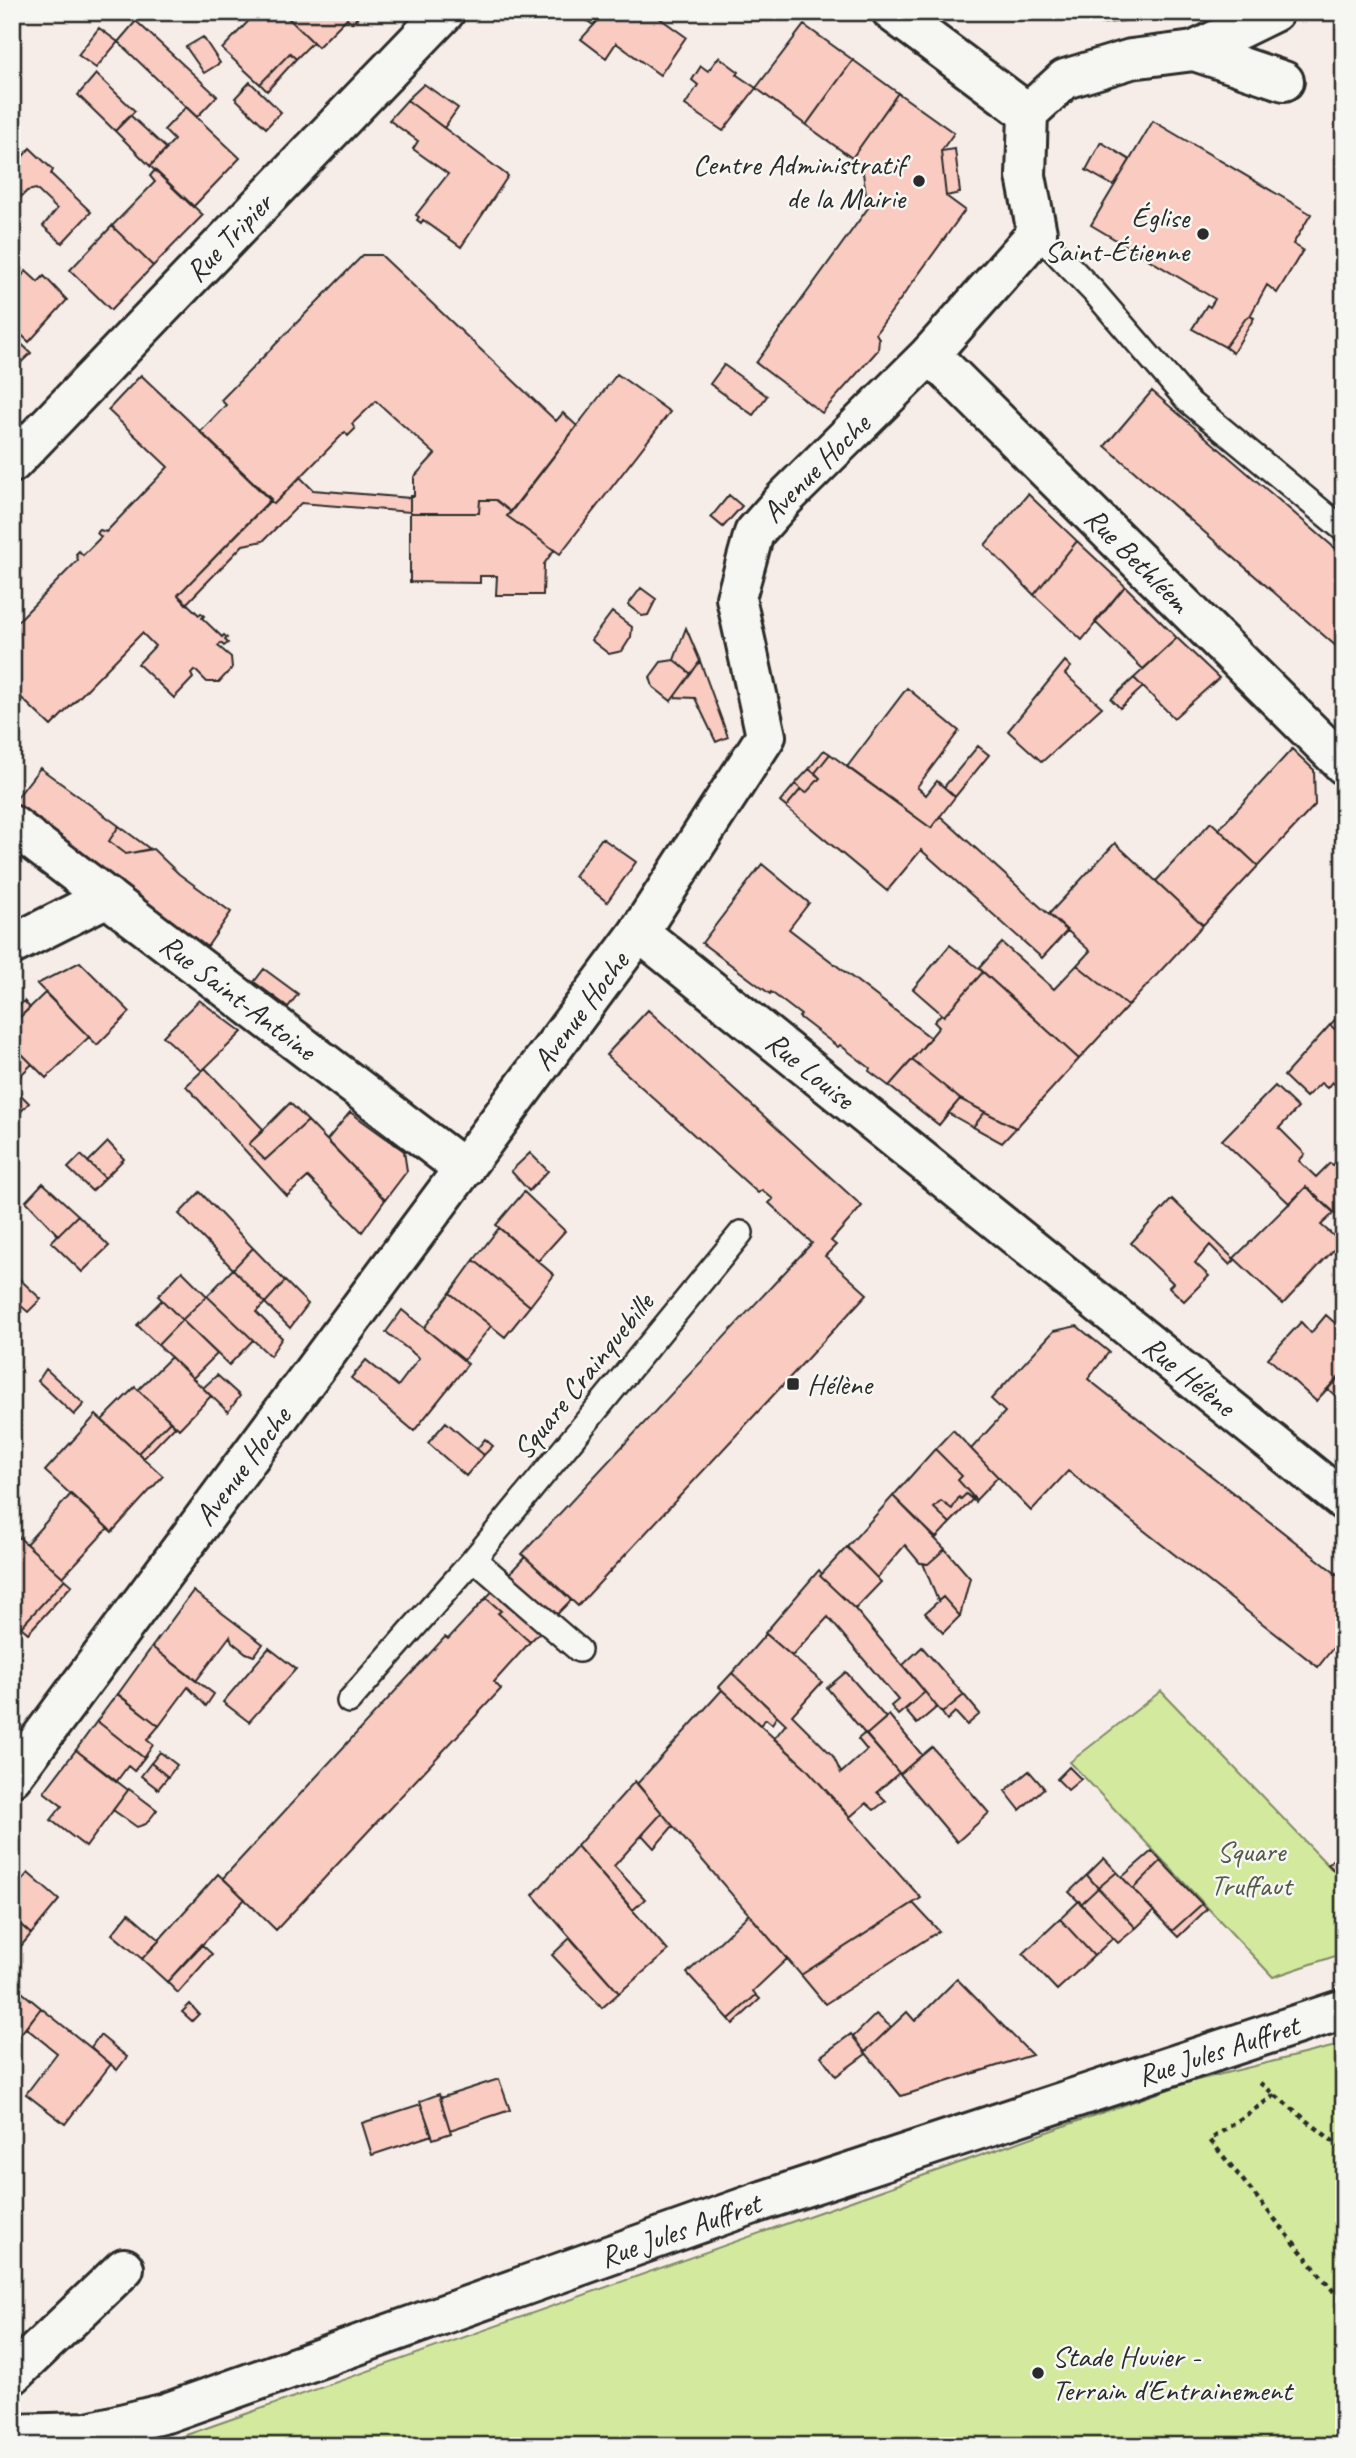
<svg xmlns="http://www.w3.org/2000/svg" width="1356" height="2458" font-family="Caveat,sans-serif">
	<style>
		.park { fill: #d2e99e; stroke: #7e8a64; stroke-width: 2 }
		.building { fill: #facbc0; stroke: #2b2b2b; stroke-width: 2 }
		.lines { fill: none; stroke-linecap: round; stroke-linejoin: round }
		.lane-casing { stroke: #2b2b2b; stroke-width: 28 }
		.street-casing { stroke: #2b2b2b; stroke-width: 44 }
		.secondary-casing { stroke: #2b2b2b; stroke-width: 44 }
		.path { stroke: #2b2b2b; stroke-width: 4.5; stroke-dasharray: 5 5; stroke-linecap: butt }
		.lane { stroke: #f6f6f2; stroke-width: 23 }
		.street { stroke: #f6f6f2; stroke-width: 38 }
		.secondary { stroke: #f6f6f2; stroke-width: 38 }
		.poi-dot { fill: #2b2b2b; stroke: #f6f6f2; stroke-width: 2.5 }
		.labels { text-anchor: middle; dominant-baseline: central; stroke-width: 5; stroke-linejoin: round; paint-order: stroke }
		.poi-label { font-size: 30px; fill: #2b2b2b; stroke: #f6f6f2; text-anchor: end }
		.street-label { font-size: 30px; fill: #2b2b2b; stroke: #f6f6f2 }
		.park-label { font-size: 30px; fill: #555a48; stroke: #f6f6f2 }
	</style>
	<rect width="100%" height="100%" fill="#f7ede8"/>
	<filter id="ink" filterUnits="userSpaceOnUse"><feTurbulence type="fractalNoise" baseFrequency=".0143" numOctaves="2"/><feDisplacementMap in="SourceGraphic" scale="14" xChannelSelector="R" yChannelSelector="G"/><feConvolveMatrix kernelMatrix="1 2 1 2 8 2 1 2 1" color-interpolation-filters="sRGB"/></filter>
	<g filter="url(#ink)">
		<path class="park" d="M1090,12H1205L1100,24Z
			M1161,1691L1344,1882V1953L1273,1977L1070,1762Z
			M1344,2044V2446H155L1189,2082Z"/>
		<path class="building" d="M257,12H282L313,42L296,59L290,53L260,84L222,49Z
			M282,12H363L352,23L347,18L318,47Z
			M575,12H606L593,25Z
			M606,12H651L686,37L660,75L616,43L606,58L581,39Z
			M136,21L217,96L197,117L118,42Z
			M804,25L853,60L806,125L756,88Z
			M99,28L118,42L96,68L78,55Z
			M203,37L220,63L204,73L186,47Z
			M290,53L296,59L267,91L260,84Z
			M719,57L739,72L737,75L756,88L723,131L685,105L698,85L692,80L701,66L708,71Z
			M853,60L898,93L852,158L806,125Z
			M96,74L135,111L115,131L78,95Z
			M250,82L281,112L266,128L235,98Z
			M424,84L458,108L444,128L407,100Z
			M898,93L954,133L941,151L946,196L965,210L876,333L879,339L878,350L822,413L756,363L868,208L862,166L852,158Z
			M407,100L508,176L461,247L423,220L421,223L417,220L419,217L416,215L448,174L413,149L418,141L389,120Z
			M186,107L240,158L193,207L150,166L174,140L164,130Z
			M130,115L167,149L150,166L115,131Z
			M1153,121L1311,214L1293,244L1303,250L1277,293L1267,285L1250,316L1246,318L1225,347L1192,329L1207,305L1210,307L1215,299L1091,225Z
			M1101,142L1130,160L1114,186L1086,170Z
			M30,148L53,170L51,174L91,212L62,243L43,226L57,209L36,189L27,191L12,206V169Z
			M955,149L960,193L946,196L941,151Z
			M155,170L203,215L153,266L112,226L155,182L150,176Z
			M112,226L153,266L111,310L70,270Z
			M363,255H381L556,421L563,413L577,426L511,512L496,500H480L479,513H410V496H414V477L435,454L376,401L352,424L355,429L348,436L345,432L274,504L200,432L226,405L221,400Z
			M26,271L38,282L44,276L67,300L29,342L12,326V287Z
			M1250,316L1254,318L1233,353L1225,347L1246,318Z
			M12,335L31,353L12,371Z
			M724,365L767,396L753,415L710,384Z
			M617,374L670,412L560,554L507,516Z
			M141,375L271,499L178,595L199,615L201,613L204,616L202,618L222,637L224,635L227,638L225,640L228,643L224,646L221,643L218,646L231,657L232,668L219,682H207L195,670L191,674L193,678L174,698L138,664L155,646L142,633L51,726L12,689V621L15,624L78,560L76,554L79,551L83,555L101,537L97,533L100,530L106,532L168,467L108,410Z
			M1152,391L1344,556V653L1105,446Z
			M300,477L313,490L410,498V512L301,503L263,541L243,545L186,604L178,595L270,501L274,504Z
			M1028,494L1077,541L1034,595L985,545Z
			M729,495L742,506L723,527L711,517Z
			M480,500H496L511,512L507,516L554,550L544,564L543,595H496L497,576H480V583L410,582V513H479Z
			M1077,541L1125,586L1082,640L1034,595Z
			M1125,586L1177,638L1143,669L1095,622Z
			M641,588L656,599L648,615L642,616L628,605Z
			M612,612L632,627L631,637L622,651L609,654L591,640Z
			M686,628L700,661L691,674L674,660Z
			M1177,638L1219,678L1174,718L1134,678Z
			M674,660L691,674L671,701L653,687L650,677L661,662Z
			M700,661L728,737L716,742L695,698L674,697Z
			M1065,661L1071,667L1065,674L1102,707L1042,762L1008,731Z
			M1134,678L1143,687L1120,708L1111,699Z
			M907,688L959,731L917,787L926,795L937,781L955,797L931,828L847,767Z
			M978,746L989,755L955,797L944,787Z
			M1292,749L1314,770L1315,805L1258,866L1219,829Z
			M824,750L830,754L815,773L809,769Z
			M830,754L931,828L940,816L1067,931L1042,958L921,850L887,891L786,807L801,789L806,793L820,778L815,773Z
			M40,768L119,826L109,841L126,854L153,849L179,874L231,912L207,947L12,804Z
			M809,769L820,778L806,793L795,784Z
			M795,784L801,789L786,807L780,802Z
			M1211,822L1258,866L1203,925L1156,881Z
			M119,826L150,849L126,854L109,841Z
			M602,838L636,862L607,902L574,876Z
			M1115,843L1203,925L1128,1006L1077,965L1090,951L1049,914Z
			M762,864L809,903L789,929L931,1038L889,1086L869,1071L870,1068L840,1045L838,1047L799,1017L801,1015L771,992L770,994L702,943Z
			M1002,943L1054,989L1077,965L1128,1006L1079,1059L979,968Z
			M950,945L983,972L944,1016L913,989Z
			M80,962L130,1012L97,1045L37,984Z
			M264,969L298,994L288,1007L254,982Z
			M983,972L1079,1059L1016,1128L960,1099L912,1060L939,1027L934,1022L941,1014L944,1016Z
			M45,993L89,1037L46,1078L12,1044V1014L18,1019Z
			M199,1000L242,1032L202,1071L163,1036Z
			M24,1001L30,1008L18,1019L12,1012Z
			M648,1010L862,1206L831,1241L836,1245L825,1256L867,1294L578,1606L522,1554L812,1243L769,1203L773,1199L762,1190L758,1193L606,1055Z
			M1344,1010V1037L1330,1025Z
			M1330,1025L1344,1037V1092L1332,1082L1327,1088L1321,1083L1306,1097L1284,1076Z
			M12,1044L32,1064L12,1084Z
			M912,1060L960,1099L939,1125L889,1086Z
			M205,1068L264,1130L249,1144L265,1160L308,1121L385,1200L362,1232L308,1177L287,1196L186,1086Z
			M12,1086L29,1103L12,1121Z
			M1275,1086L1298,1108L1279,1128L1305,1154L1299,1161L1316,1177L1330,1163L1333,1165L1344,1155V1221L1306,1187L1290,1204L1222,1140Z
			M960,1099L985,1112L973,1127L948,1113Z
			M290,1103L308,1121L265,1160L249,1144Z
			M350,1112L404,1151L407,1171L385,1200L327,1140Z
			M985,1112L1016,1128L1002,1143L973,1127Z
			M108,1142L124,1159L105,1178L88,1162Z
			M530,1153L548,1171L529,1191L511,1171Z
			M81,1155L105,1178L92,1191L68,1168Z
			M43,1183L78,1215L58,1235L26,1201Z
			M1306,1187L1334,1213L1321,1225L1341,1242L1283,1304L1234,1258Z
			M200,1192L253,1248L233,1269L179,1214Z
			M524,1192L565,1231L538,1261L496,1225Z
			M1172,1199L1235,1260L1230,1265L1210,1245L1195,1263L1209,1276L1184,1301L1169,1287L1173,1283L1131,1243Z
			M78,1215L109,1246L82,1272L51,1242Z
			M499,1228L554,1275L530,1306L474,1260Z
			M253,1248L285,1281L265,1303L233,1269Z
			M474,1260L530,1306L505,1337L450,1293Z
			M233,1269L265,1303L256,1312L282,1338L270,1356L207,1296Z
			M182,1271L207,1296L182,1320L158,1296Z
			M12,1272L41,1299L28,1312L12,1298Z
			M285,1281L308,1304L290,1328L265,1303Z
			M450,1293L491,1326L464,1360L424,1328Z
			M207,1296L253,1340L229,1365L182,1320Z
			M162,1300L182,1320L158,1345L137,1325Z
			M402,1310L468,1364L414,1431L351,1378L366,1360L398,1386L419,1358L386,1332Z
			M1326,1315L1344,1331V1371L1316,1401L1268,1358L1301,1322L1311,1333Z
			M182,1320L217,1354L193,1378L158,1345Z
			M1077,1326L1109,1352L1088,1379L1344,1580V1634L1318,1667L1068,1471L1031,1511L971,1449L1005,1412L991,1399L1054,1331Z
			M171,1357L211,1396L179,1429L138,1390Z
			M46,1369L84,1404L74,1415L38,1381Z
			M1344,1371V1404L1328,1389Z
			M217,1375L240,1396L228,1412L203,1388Z
			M135,1387L170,1421L138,1453L102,1420Z
			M96,1415L163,1476L112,1532L45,1471Z
			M170,1421L175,1426L144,1458L138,1453Z
			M446,1422L484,1455L466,1476L428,1443Z
			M953,1430L998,1477L976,1500L958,1480L962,1476L935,1449Z
			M485,1439L493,1446L484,1455L477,1449Z
			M935,1449L962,1476L958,1480L976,1500L975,1502L966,1494L961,1499L959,1497L952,1509L941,1501L934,1508L950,1523L936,1538L893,1496Z
			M71,1494L108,1528L63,1577L26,1544Z
			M966,1494L973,1499L950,1523L934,1508L941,1501L952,1509L959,1497L961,1499Z
			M893,1496L945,1549L928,1564L920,1563L905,1545L877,1578L847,1547Z
			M12,1531L65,1579L21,1627L12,1620V1550L15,1547L12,1545Z
			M847,1547L881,1582L855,1609L820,1576Z
			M945,1549L970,1578L960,1616L943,1597L938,1601L923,1563L928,1564Z
			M525,1557L571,1600L530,1642L498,1613L501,1611L486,1598Z
			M819,1570L822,1574L820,1576L855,1609L925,1692L898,1715L891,1706L898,1700L828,1617L792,1656L765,1633Z
			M65,1579L72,1585L28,1633L21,1627Z
			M193,1591L263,1644L254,1656L246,1653L232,1642L230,1636L196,1681L152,1647Z
			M943,1597L960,1616L943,1633L925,1613Z
			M486,1598L501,1611L498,1613L530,1642L494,1682L501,1689L276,1930L223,1878L445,1637L448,1639Z
			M766,1634L822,1682L792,1715L833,1756L841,1773L867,1750L858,1739L865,1733L899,1773L877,1792L886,1801L874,1810L866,1803L850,1817L806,1768L774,1739L786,1724L732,1673Z
			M152,1647L214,1694L206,1706L188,1687L159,1726L118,1694Z
			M922,1647L964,1695L942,1713L903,1665Z
			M269,1648L296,1669L249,1722L223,1702Z
			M846,1672L886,1718L866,1735L827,1688Z
			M732,1673L777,1716L772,1724L766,1719L760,1725L719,1687Z
			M722,1690L806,1768L921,1898L801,1975L637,1784Z
			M925,1692L937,1707L917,1724L905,1710Z
			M117,1694L159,1726L147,1740L153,1745L144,1758L97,1721Z
			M964,1695L980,1714L967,1725L955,1712L947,1720L942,1713Z
			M889,1715L922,1755L900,1774L866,1735Z
			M97,1721L144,1758L134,1771L128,1766L116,1782L76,1750Z
			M932,1747L989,1813L957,1842L900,1774Z
			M76,1750L128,1790L86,1847L51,1820L62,1806L44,1792Z
			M160,1752L177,1765L168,1777L151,1763Z
			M151,1763L168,1777L158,1789L141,1776Z
			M1069,1767L1081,1779L1068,1790L1057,1779Z
			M1029,1771L1044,1788L1020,1810L1005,1791Z
			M635,1781L662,1813L614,1866L645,1899L633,1910L577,1846Z
			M129,1789L157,1810L146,1824L137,1827L113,1810Z
			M662,1813L673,1826L654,1848L642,1835Z
			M577,1846L668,1951L619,1993L533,1895Z
			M1344,1849V1881L1328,1864Z
			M1152,1851L1161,1861L1133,1889L1122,1877Z
			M1104,1858L1117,1872L1098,1888L1087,1875Z
			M1161,1861L1202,1904L1172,1931L1133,1889Z
			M1117,1872L1154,1911L1136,1928L1098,1888Z
			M28,1873L59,1900L31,1934L12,1917V1892Z
			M218,1874L245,1899L167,1982L142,1959Z
			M1087,1875L1098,1888L1081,1904L1069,1892Z
			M1098,1888L1136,1928L1118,1943L1081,1904Z
			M1079,1901L1113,1938L1094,1956L1060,1919Z
			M913,1903L939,1931L825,2004L801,1975Z
			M1202,1904L1207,1909L1178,1937L1172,1931Z
			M129,1913L160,1940L142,1959L112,1934Z
			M749,1914L787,1959L753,1991L756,1995L729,2019L687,1973Z
			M12,1917L31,1934L12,1957Z
			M1060,1919L1094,1956L1057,1990L1023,1954Z
			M570,1938L619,1993L602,2008L552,1955Z
			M201,1944L212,1954L178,1993L167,1982Z
			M957,1979L1032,2055L901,2096L865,2052L907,2012L915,2021Z
			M12,1984L41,2008L12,2045Z
			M756,1995L760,1999L733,2024L729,2019Z
			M190,2004L199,2014L192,2021L182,2012Z
			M41,2008L111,2064L65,2124L26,2094L57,2053L26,2028Z
			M876,2014L891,2027L865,2052L853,2037Z
			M851,2034L866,2054L836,2076L821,2056Z
			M100,2035L127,2057L117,2070L91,2047Z
			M499,2079L510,2110L450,2130L440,2098Z
			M439,2094L451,2133L433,2139L420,2101Z
			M421,2104L432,2135L372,2155L362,2123Z"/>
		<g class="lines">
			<g class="lane-casing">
				<path id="lane" d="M1037,233L1094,292L1188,401L1344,530
					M474,1559L579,1650
					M349,1701L474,1559L741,1233"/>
			</g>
			<g class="street-casing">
				<g id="street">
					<path d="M892,12L1028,113"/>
					<path d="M1194,51L1274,12"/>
					<path id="s1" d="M930,354L1344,765"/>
					<path id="s2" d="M12,463L445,12"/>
					<path id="s3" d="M12,825L464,1169"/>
					<path id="s4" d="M639,932L1344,1501"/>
					<path d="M12,945L107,897"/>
					<path id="s5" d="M12,1777L639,932L766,736L736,598L754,533L785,498L930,354L1037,233L1026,176L1028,113L1065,79L1131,59L1194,51L1284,81"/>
				</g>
			</g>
			<g class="secondary-casing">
				<g id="secondary">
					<path d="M12,2375L124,2268"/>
					<path id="s6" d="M12,2434L88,2432L166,2413L765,2200L1344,2009"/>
				</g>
			</g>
			<path class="path" d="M1260,2083L1344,2150
				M1275,2095L1210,2140L1344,2304"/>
			<use href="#lane" class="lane"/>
			<use href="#street" class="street"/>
			<use href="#secondary" class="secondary"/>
		</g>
	</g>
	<g class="poi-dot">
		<circle cx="919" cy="181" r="7"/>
		<circle cx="1203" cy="234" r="7"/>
		<rect x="786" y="1377" width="14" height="14" rx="3.5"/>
		<circle cx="1038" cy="2373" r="7"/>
	</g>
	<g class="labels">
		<g class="poi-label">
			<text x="905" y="164">Centre Administratif<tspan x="905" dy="34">de la Mairie</tspan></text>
			<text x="1189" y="217">Église<tspan x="1189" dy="34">Saint-Étienne</tspan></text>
			<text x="807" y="1384" text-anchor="start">Hélène</text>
			<text x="1052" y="2356" text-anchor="start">Stade Huvier -<tspan x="1052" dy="34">Terrain d'Entrainement</tspan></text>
		</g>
		<g class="street-label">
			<text stroke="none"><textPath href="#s2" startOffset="313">Rue Tripier</textPath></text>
			<text stroke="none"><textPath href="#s5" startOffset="1584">Avenue Hoche</textPath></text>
			<text stroke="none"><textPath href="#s1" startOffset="292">Rue Bethléem</textPath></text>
			<text stroke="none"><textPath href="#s3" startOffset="284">Rue Saint-Antoine</textPath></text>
			<text stroke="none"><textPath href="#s5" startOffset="954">Avenue Hoche</textPath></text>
			<text stroke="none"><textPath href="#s4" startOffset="220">Rue Louise</textPath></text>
			<text transform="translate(583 1376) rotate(-51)">Square Crainquebille</text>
			<text stroke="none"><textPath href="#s4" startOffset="707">Rue Hélène</textPath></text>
			<text stroke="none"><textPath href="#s5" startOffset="387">Avenue Hoche</textPath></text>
			<text stroke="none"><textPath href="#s6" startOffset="1269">Rue Jules Auffret</textPath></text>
			<text stroke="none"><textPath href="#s6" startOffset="702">Rue Jules Auffret</textPath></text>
		</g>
		<g class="park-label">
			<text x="1251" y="1851">Square<tspan x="1251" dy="34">Truffaut</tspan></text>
		</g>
	</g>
	<rect width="1356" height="2458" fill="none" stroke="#f6f6f2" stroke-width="42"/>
	<rect x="21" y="21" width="1314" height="2416" fill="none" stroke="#2b2b2b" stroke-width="2.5" filter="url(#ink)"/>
</svg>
